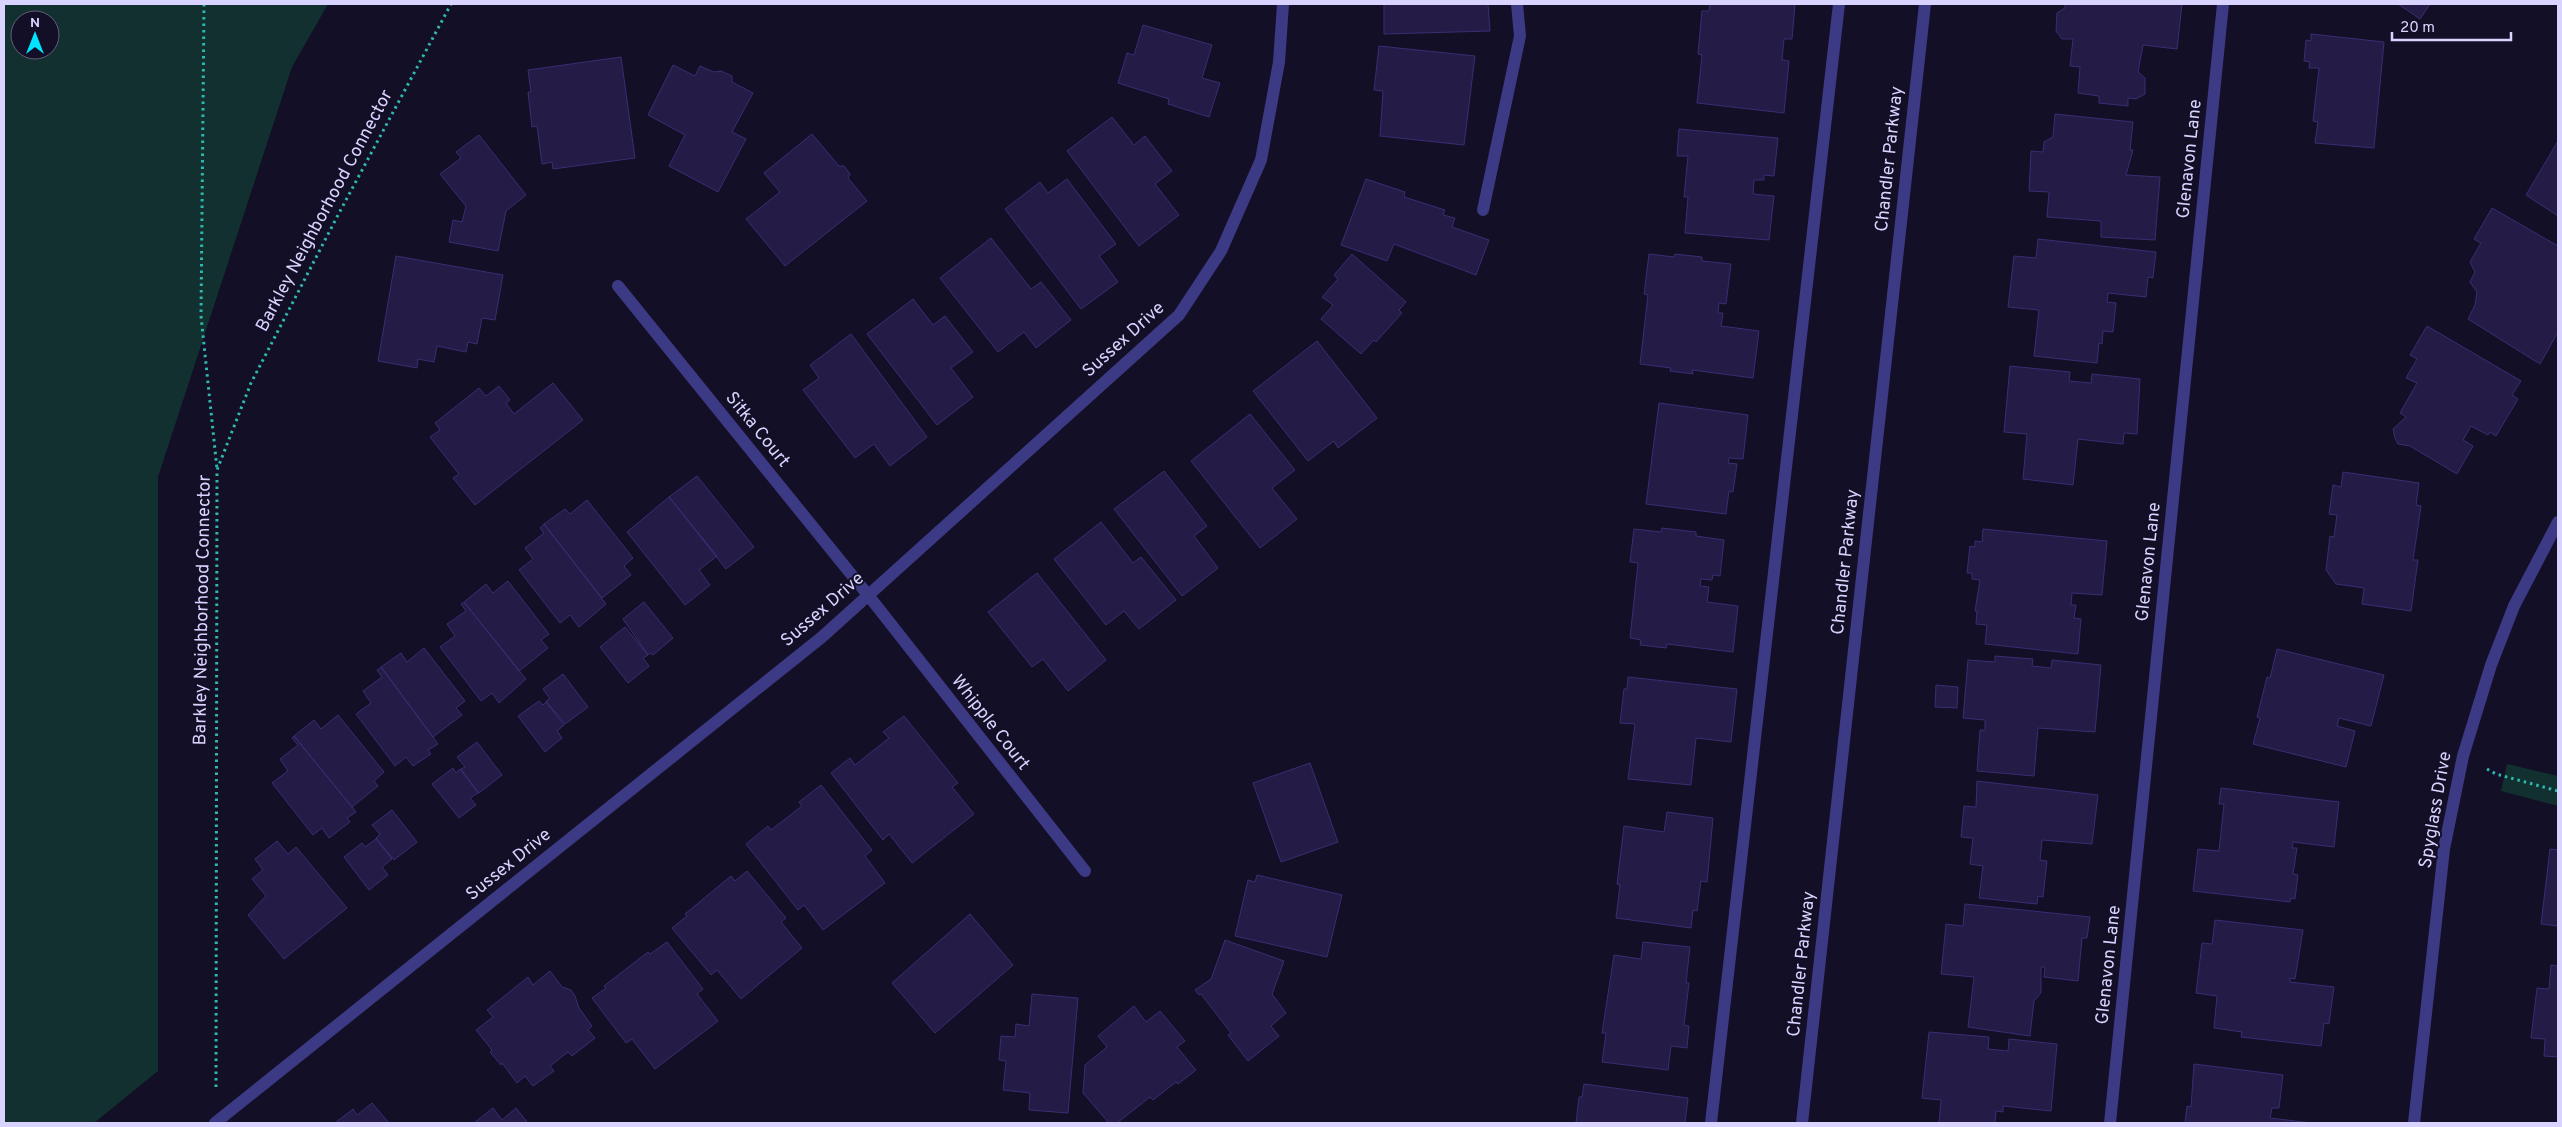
<svg xmlns="http://www.w3.org/2000/svg" width="2562" height="1127" font-family="Overpass,sans-serif">
	<style>
		.green { fill: #12302f; fill-rule: evenodd }
		.building { fill: #241b47; stroke: #3b2d73 }
		.lines { fill: none; stroke-linecap: round; stroke-linejoin: round }
		.path { stroke: #2fb8b0; stroke-width: 3; stroke-dasharray: 2.5 4; stroke-linecap: butt }
		.minor { stroke: #3d3a85; stroke-width: 12 }
		.labels { text-anchor: middle; dominant-baseline: central; stroke-width: 4; stroke-linejoin: round; paint-order: stroke }
		.street-label { font-size: 18px; fill: #d9d4ff; stroke: #130f26 }
	</style>
	<rect width="100%" height="100%" fill="#130f26"/>
	<path class="green" d="M4,4H328L292,67L158,477V1071L94,1123H4ZM20,20H50V50H20Z
		M2507,764L2558,776V806L2501,791Z"/>
	<path class="building" d="M1384,4H1488L1490,31L1384,34Z
		M1710,4H1795L1792,39H1784L1782,60L1789,61L1784,113L1697,103L1702,55L1698,54L1702,11H1709Z
		M2065,4H2182L2177,49L2143,45L2138,72L2145,78V94L2136,99L2128,98V106L2099,103V96L2078,93L2080,67L2070,66L2073,39H2062L2056,31L2057,13L2065,8Z
		M2398,4H2430L2420,19Z
		M1143,25L1212,45L1202,78L1220,83L1209,117L1168,104L1169,99L1118,83L1127,53L1134,55Z
		M2311,34L2384,42L2374,148L2315,143L2318,122L2313,121L2319,68H2309L2310,62L2304,61L2306,40L2311,41Z
		M1379,46L1475,56L1464,145L1380,136L1383,91L1374,90Z
		M621,57L635,158L553,169L552,162L542,164L537,126L532,127L528,92H531L528,70Z
		M673,65L695,76L700,66L714,72L721,71L732,76V82L753,93L732,132L746,139L718,192L669,166L685,135L648,115Z
		M2055,114L2133,122L2130,150H2133L2126,175L2160,177L2155,240L2101,237V221L2047,217L2049,192L2029,191L2031,151L2043,152L2044,142L2053,137Z
		M1112,117L1134,145L1145,136L1172,171L1155,184L1179,215L1139,246L1067,151Z
		M1679,129L1778,138L1774,176L1764,175V180H1754L1753,194L1774,196L1769,240L1685,233L1688,197H1684L1688,156H1677Z
		M812,134L839,166H844L850,174L848,178L867,201L785,266L746,219L780,192L764,173Z
		M479,135L526,195L506,211L498,251L449,242L453,220L462,222L466,206L440,174L461,158L456,152Z
		M2558,141V216L2526,195Z
		M1067,179L1116,244L1099,256L1118,282L1081,309L1005,209L1040,182L1048,193Z
		M1366,179L1405,192L1404,197L1445,210L1443,215L1455,218L1452,227L1489,240L1476,275L1394,244L1387,261L1341,245Z
		M2492,208L2558,246V332L2540,364L2468,319L2475,305L2477,292L2470,282L2475,272L2470,262L2481,243L2474,239Z
		M991,238L1031,289L1041,282L1071,320L1036,348L1024,332L998,352L940,278Z
		M2038,239L2156,252L2153,278L2148,277L2146,297L2108,293L2107,302L2116,303L2113,332L2103,331L2102,344L2099,343L2097,363L2034,356L2039,310L2008,307L2014,256L2036,258Z
		M1352,254L1406,302L1399,310L1402,313L1376,342L1374,340L1361,354L1321,319L1333,305L1322,297L1338,279L1334,275Z
		M1649,254L1674,257L1675,254L1702,257V261L1731,264L1726,304L1719,303L1718,313H1723L1721,326L1759,331L1753,378L1692,370L1693,374L1670,371L1671,368L1640,364L1648,295L1644,294Z
		M396,256L503,275L495,320L482,318L477,344L468,342L466,352L437,346L434,362L418,359L417,368L378,361Z
		M913,299L933,325L945,316L973,352L951,368L973,397L937,425L867,334Z
		M2427,326L2521,381L2512,395L2518,399L2496,436L2490,432L2488,435L2471,426L2463,440L2473,446L2457,474L2410,446L2398,444L2395,438L2393,429L2406,417L2400,413L2417,383L2406,378L2417,359L2410,355Z
		M851,334L927,437L890,466L874,444L855,458L803,390L819,378L810,365Z
		M1317,341L1377,418L1338,448L1334,441L1308,461L1253,391Z
		M2010,366L2070,372L2069,381L2091,383L2092,374L2140,379L2137,434L2124,433L2123,444L2078,439L2073,485L2023,479L2027,434L2004,432Z
		M553,383L583,420L475,505L453,478L459,474L430,437L440,430L435,423L479,388L486,396L499,386L510,400L506,403L514,414Z
		M1659,403L1748,415L1743,459L1729,458L1728,463L1737,464L1733,492L1729,491L1726,514L1646,504Z
		M1250,414L1295,470L1272,488L1297,519L1260,548L1191,461Z
		M1164,471L1207,526L1194,536L1218,568L1182,596L1114,509Z
		M2343,472L2419,483L2416,505L2421,506L2413,560H2418L2411,611L2362,604L2364,588L2336,584L2326,570L2330,536L2334,537L2337,515L2329,514L2333,485L2341,487Z
		M697,476L754,547L726,569L669,497Z
		M669,497L717,556L699,570L710,585L685,605L627,532Z
		M587,500L633,558L624,566L631,575L602,598L544,524L565,509L570,514Z
		M1101,522L1133,563L1141,557L1176,600L1139,629L1124,611L1106,625L1054,559Z
		M544,524L606,604L579,627L570,615L560,623L519,570L533,559L525,548L544,533L540,528Z
		M1662,528L1696,532V536L1724,540L1720,576L1713,575L1712,580L1701,579L1700,586L1709,587L1707,602L1738,606L1733,652L1667,644L1666,648L1640,645L1641,640L1630,638L1638,563L1630,562L1634,529L1661,532Z
		M1983,529L2107,541L2102,595L2072,593L2071,605H2076L2074,618L2081,619L2078,654L1985,644L1987,625L1976,624L1977,611H1975L1980,580L1972,579V573H1967L1970,546L1975,547V541L1982,542Z
		M1037,573L1106,660L1068,691L1043,659L1032,667L988,612Z
		M508,581L549,634L541,640L548,648L519,671L464,602L486,584L493,593Z
		M464,602L526,679L499,703L492,693L481,701L440,647L455,636L447,624L466,611L461,604Z
		M644,602L673,638L653,655L650,653L648,655L623,619Z
		M625,627L648,655L643,658L649,666L628,683L600,647Z
		M424,648L465,701L456,708L462,715L433,737L381,667L401,653L407,662Z
		M2277,649L2384,675L2371,726L2339,718L2337,726L2355,731L2346,767L2253,744L2260,718L2257,717L2267,677L2270,678Z
		M1995,656L2033,659L2032,666L2051,668L2052,660L2101,665L2095,732L2038,728L2034,776L1977,771L1980,730H1985V720L1963,718L1968,660L1995,662Z
		M381,667L438,744L428,750L431,754L413,766L406,757L395,766L356,714L371,703L363,691L382,677L377,670Z
		M563,674L588,707L565,724L546,701L550,699L543,689Z
		M1628,677L1737,689L1731,742L1696,738L1691,785L1628,779L1635,724L1620,723L1624,689H1627Z
		M1936,685L1958,687L1957,708L1935,707Z
		M539,701L543,705L546,702L564,725L557,731L562,738L545,752L518,716Z
		M338,715L384,772L374,781L378,786L352,807L294,736L314,720L321,729Z
		M904,716L958,783L952,787L974,814L912,863L889,834L883,840L831,773L850,758L855,765L889,738L883,732Z
		M294,736L356,812L347,818L350,822L329,838L322,828L313,835L272,783L288,771L280,759L298,745L292,738Z
		M477,742L502,775L479,793L461,769L465,767L457,757Z
		M1310,763L1338,842L1281,862L1253,783Z
		M453,768L456,773L460,769L478,793L470,798L476,805L459,818L432,784Z
		M1977,781L2098,795L2092,844L2042,840L2040,860L2047,861L2043,897L2038,896L2037,904L1979,898L1983,866L1970,864L1973,838L1961,837L1964,806L1976,807Z
		M821,785L872,850L865,856L885,883L823,930L804,905L798,910L746,844L768,826L771,830L802,806L799,802Z
		M2221,788L2339,802L2334,847L2293,842L2292,848H2297L2293,874L2298,875L2295,899L2291,898L2290,902L2193,891L2198,849L2219,851L2224,804H2219Z
		M392,810L417,842L394,860L376,838L380,834L372,825Z
		M1667,812L1713,818L1707,882L1701,881L1697,911L1693,910L1691,928L1616,918L1620,885L1617,884L1624,826L1664,832Z
		M376,839L392,859L382,867L388,875L369,890L344,857L362,843L365,847Z
		M277,841L288,854L296,847L347,908L284,959L248,915L266,896L252,879L263,870L255,859Z
		M2550,849L2558,850V926L2541,924Z
		M747,871L786,918L781,922L802,948L741,999L717,970L711,975L672,928L687,916L685,914L731,876L735,881Z
		M1257,875L1342,895L1327,957L1235,936L1248,880L1255,882Z
		M1965,904L2090,917L2087,938H2082L2078,981L2044,977L2045,967H2041V993L2034,1001L2030,1036L1968,1027L1974,977L1941,974L1946,924L1963,926Z
		M970,914L1013,965L935,1033L892,983Z
		M2215,920L2303,930L2295,979L2290,978V982L2334,987L2329,1024L2324,1023L2321,1046L2241,1037L2242,1032L2214,1028L2217,996L2196,993L2202,943L2212,944Z
		M1225,940L1284,961L1272,994L1286,1013L1271,1026L1279,1036L1248,1061L1228,1035L1231,1033L1201,994L1199,995L1195,990L1211,979Z
		M667,942L703,989L697,994L718,1021L655,1069L632,1039L626,1043L592,998L606,988L604,986L648,952L650,954Z
		M1643,942L1690,947L1686,983H1689L1684,1025L1689,1026L1687,1048L1671,1046L1668,1070L1602,1062L1606,1033H1602L1614,955L1641,959Z
		M2551,965L2558,966V1057L2544,1056L2545,1039L2531,1038L2537,988L2549,989Z
		M550,971L562,987L571,990L575,996L579,1008L592,1026L588,1030L595,1038L572,1056L568,1052L550,1066L554,1071L533,1086L525,1076L517,1083L502,1063L501,1065L490,1052L492,1050L476,1030L493,1017L487,1010L528,977L533,985Z
		M1032,994L1078,998L1068,1113L1029,1110L1030,1093L1003,1090L1006,1061L999,1060L1001,1036L1015,1037L1016,1024L1029,1026Z
		M1134,1006L1146,1022L1160,1011L1185,1041L1177,1047L1196,1070L1178,1084L1176,1082L1153,1100L1150,1097L1117,1123H1109L1083,1093L1085,1065L1107,1047L1098,1036Z
		M1929,1032L1989,1037L1988,1049L2008,1051L2009,1039L2057,1044L2051,1111L2003,1106V1112L1996,1111L1995,1123H1939L1941,1100L1922,1098Z
		M2194,1064L2283,1075L2279,1108H2272L2270,1118L2312,1123H2185L2187,1106L2191,1107Z
		M1584,1084L1688,1098L1685,1123H1576L1579,1097H1582Z
		M372,1103L389,1123H335L353,1109L357,1115Z
		M493,1108L502,1120L516,1108L528,1123H474Z"/>
	<g class="lines">
		<path class="path" d="M204,4L201,316L217,469
			M2487,769L2496,774L2558,791
			M216,1087L217,470L251,383L338,215L451,4"/>
		<path class="minor" d="M1483,210L1520,36L1517,4
			M618,286L868,595L1085,871
			M215,1123L822,637L1179,315L1221,251L1261,160L1279,62L1283,4
			M1711,1123L1839,4
			M1802,1123L1925,4
			M2110,1123L2223,4
			M2414,1123L2444,849L2463,756L2491,665L2514,606L2558,522"/>
	</g>
	<g class="labels">
		<g class="street-label">
			<text transform="translate(1890 159) rotate(-84)">Chandler Parkway</text>
			<text transform="translate(2190 159) rotate(-84)">Glenavon Lane</text>
			<text transform="translate(325 211) rotate(-62)">Barkley Neighborhood Connector</text>
			<text transform="translate(1124 340) rotate(-42)">Sussex Drive</text>
			<text transform="translate(757 430) rotate(51)">Sitka Court</text>
			<text transform="translate(1846 562) rotate(-84)">Chandler Parkway</text>
			<text transform="translate(2149 562) rotate(-84)">Glenavon Lane</text>
			<text transform="translate(203 610) rotate(-89)">Barkley Neighborhood Connector</text>
			<text transform="translate(823 610) rotate(-41)">Sussex Drive</text>
			<text transform="translate(990 723) rotate(52)">Whipple Court</text>
			<text transform="translate(2436 810) rotate(-80)">Spyglass Drive</text>
			<text transform="translate(509 865) rotate(-39)">Sussex Drive</text>
			<text transform="translate(1802 964) rotate(-84)">Chandler Parkway</text>
			<text transform="translate(2109 965) rotate(-84)">Glenavon Lane</text>
		</g>
	</g>
	<rect width="2562" height="1127" fill="none" stroke="#d9d4ff" stroke-width="10"/>
	<g transform="translate(35 35)"><circle r="24" fill="#130f26" stroke="#625e7d"/>
	<path d="M0-4L9 19L0 12L-9 19Z" fill="#00e5ff"/>
	<text y="-8" font-size="14" font-weight="bold" text-anchor="middle" fill="#d9d4ff">N</text>
	</g>
	<path d="M2392 32v8h119v-8" fill="none" stroke="#d9d4ff" stroke-width="2.5"/>
	<text x="2400" y="32" font-size="15" fill="#d9d4ff" stroke="#130f26" stroke-width="4" paint-order="stroke">20 m</text>
</svg>
